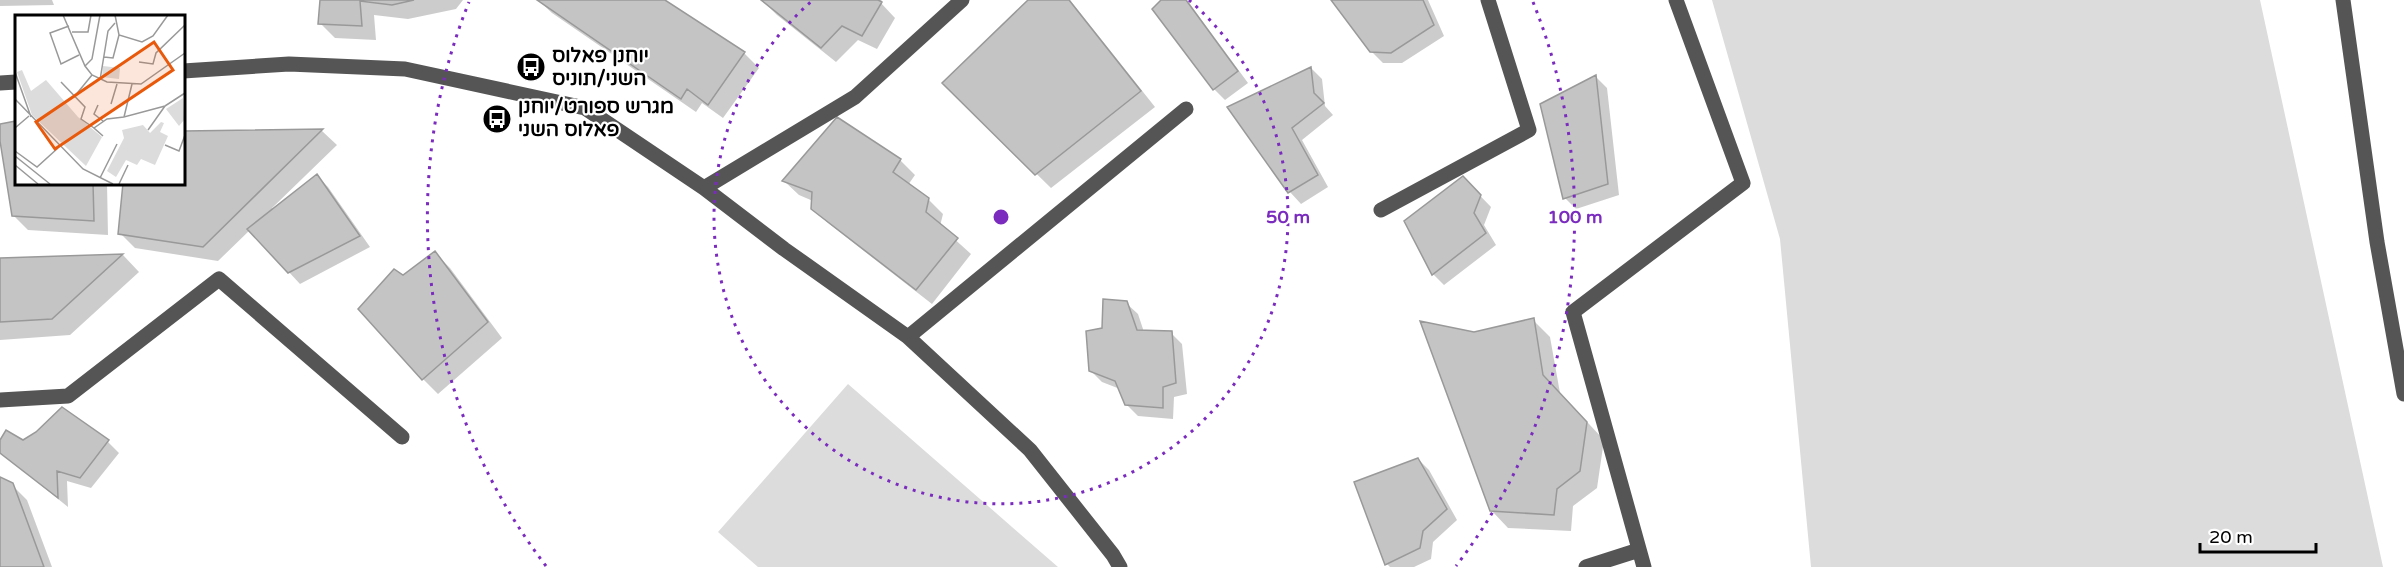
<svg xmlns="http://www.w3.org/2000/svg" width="2404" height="567" font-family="'Varela Round',Heebo,sans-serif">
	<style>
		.green { fill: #dcdcdc }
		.shadow { fill: #0003 }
		.building { fill: #c4c4c4; stroke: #999; stroke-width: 1.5 }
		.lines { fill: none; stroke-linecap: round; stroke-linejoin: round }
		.minor { stroke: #555; stroke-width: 15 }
		.ring { fill: none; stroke: #7b2cbf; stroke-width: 3; stroke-dasharray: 3 6 }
		.labels { text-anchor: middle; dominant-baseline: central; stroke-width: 4.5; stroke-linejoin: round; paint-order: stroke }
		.poi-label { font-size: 20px; font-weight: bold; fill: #000; stroke: #fff; text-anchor: start }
		.inset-road { fill: none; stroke: #999; stroke-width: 1.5 }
		.view { fill: #e8590c; fill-opacity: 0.15; stroke: #e8590c; stroke-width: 3 }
		.inset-edge { fill: none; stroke: #000; stroke-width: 3 }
		.centre { fill: #7b2cbf; stroke: #fff; stroke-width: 3 }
		.ring-label { font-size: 18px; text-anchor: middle; font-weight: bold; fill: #7b2cbf; stroke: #fff; stroke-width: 4.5; stroke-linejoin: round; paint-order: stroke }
	</style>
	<rect width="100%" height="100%" fill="#fff"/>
	<path class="green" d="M1712,0H2260L2383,567H1811L1780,239Z
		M848,384L1058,567H758L718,532Z"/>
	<path class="shadow" d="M0,0H52L54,5L0,6Z
		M321,0H463L456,9L408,19L374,15L376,40L335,38L320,23Z
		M538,0H662L744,53L759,68L723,118L702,103L696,112L552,13Z
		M762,0H882L880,2L895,18L877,49L858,40L836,62L777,15Z
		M1030,0H1070L1155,107L1051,188L944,83Z
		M1164,0H1187L1248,83L1225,100L1214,89L1154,9Z
		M1333,0H1428L1444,36L1402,63H1383L1371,51Z
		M1311,68L1322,79L1325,106L1333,115L1302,140L1328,187L1301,204L1290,192L1229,107Z
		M1596,77L1607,88L1619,195L1576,209L1565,198Z
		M838,119L900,160L915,175L908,185L928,199L943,214L940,226L971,254L932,304L828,223L812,208L813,201L799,195L784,181Z
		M16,122V183H107L108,235L28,230L13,215L0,126Z
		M322,131L337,145L272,208L273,210L317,176L328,187L370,247L300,284L250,230L218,261L135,248L120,233L124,183H183V132Z
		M1463,178L1491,207L1484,225L1496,245L1444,285L1433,274L1406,222Z
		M435,253L450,268L502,338L438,394L423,379L403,277Z
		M123,255L139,272L70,335L0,340V260Z
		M1126,303L1138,314L1144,332L1171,333L1182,344L1187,394L1174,397L1173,419L1138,416L1126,404L1120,389L1102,382L1090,370L1104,329Z
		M1533,320L1550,337L1560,393L1604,440L1597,488L1573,506L1571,531L1508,528L1491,510L1474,333Z
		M108,442L119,453L91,488L67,481L68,507L0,452V443Z
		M1418,459L1429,470L1457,520L1433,542L1431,559L1414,567H1390L1387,564Z
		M0,479L12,485L27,500L52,567H0Z"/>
	<path class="building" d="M320,0H414L392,5L360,1L362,26L318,24Z
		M537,0H665L745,52L708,105L687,89L681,99Z
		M761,0H878L882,2L862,36L842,26L821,48Z
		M1028,0H1069L1141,91L1035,175L942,83Z
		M1161,0H1186L1238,71L1213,90L1152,9Z
		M1331,0H1423L1434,25L1391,53L1370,52Z
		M1311,67L1314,93L1324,103L1292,128L1318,175L1288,193L1227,107Z
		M1596,75L1608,184L1563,199L1540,104Z
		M837,117L901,159L893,172L929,198L926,212L958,238L916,290L811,209L812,192L782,181Z
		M16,121V183H93L94,221L12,216L0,141V124Z
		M323,129L203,247L118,234L123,183H183V131Z
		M317,174L360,236L288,273L247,229Z
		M1463,176L1481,195L1474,213L1486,233L1432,275L1404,221Z
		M435,251L488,322L422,380L358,309L394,269L403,275Z
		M123,254L52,319L0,322V258Z
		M1103,299L1127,301L1137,330L1172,331L1176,383L1163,387V408L1125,405L1115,381L1089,371L1086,331L1102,328Z
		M1534,318L1543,375L1587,422L1580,471L1557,489L1554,515L1490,511L1420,321L1474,332Z
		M62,407L109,440L80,478L57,471L58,498L0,453V440L6,430L23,440L36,432Z
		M1418,458L1447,509L1423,531L1420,548L1385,565L1354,482Z
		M0,477L13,483L44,567H0Z"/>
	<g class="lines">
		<path class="minor" d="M2343,0L2377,242L2404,394
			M183,71L289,64L405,69L585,108L704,188L784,249L908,337L1030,450L1113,555L1120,567
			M0,83L16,82
			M704,188L855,97L962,0
			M1381,210L1529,130L1488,0
			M908,337L1186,109
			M0,400L68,396L219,279L402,437
			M1586,567L1639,550
			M1644,567L1573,312L1743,183L1676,0"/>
	</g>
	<g class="ring">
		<path d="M1189 0A287 287 0 1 1 813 0"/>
		<path d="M546 566A574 574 0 0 1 469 2M1533 2A574 574 0 0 1 1456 566"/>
	</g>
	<defs>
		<g id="bus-disc" transform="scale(1.5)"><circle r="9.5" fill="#000" stroke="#fff"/><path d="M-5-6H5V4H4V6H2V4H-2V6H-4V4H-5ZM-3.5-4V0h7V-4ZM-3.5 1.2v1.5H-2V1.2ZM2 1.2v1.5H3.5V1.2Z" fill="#fff"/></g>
	</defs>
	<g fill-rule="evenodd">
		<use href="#bus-disc" x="531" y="67"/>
		<use href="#bus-disc" x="497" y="119"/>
	</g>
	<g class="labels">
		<g class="poi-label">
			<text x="552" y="56">יוחנן פאלוס<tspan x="552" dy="23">השני/תוניס</tspan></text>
			<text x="518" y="107">מגרש ספורט/יוחנן<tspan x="518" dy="23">פאלוס השני</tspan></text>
		</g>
	</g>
	<g transform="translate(15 15)">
		<rect width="170" height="170" fill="#fff"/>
		<path d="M88,51L105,53L104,64L87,62ZM7,55L16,76L31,65L63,102L87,122L71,151L17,100L2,57ZM168,83L169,105L164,111L151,94ZM146,107L149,108L145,117L153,121L140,150L126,144L122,150L111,145L101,162L92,156L109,123L107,115L128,110L135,118Z" fill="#dcdcdc"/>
		<path class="inset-road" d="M48,0L70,51L77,60L92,67L126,69L170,38M100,0L104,20L127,27L138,21L153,0M54,11L35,18L46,49L64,40M57,17H73L76,0M89,42L98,43L104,20M124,47L138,49L141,38L170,10M70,51L77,44L85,0M0,57L16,102M85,65L93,16L100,8M46,67L70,92L66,104L79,113M117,69L109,102L150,91L170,78M59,82L77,60M0,84L68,154L98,169M96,89L102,69M83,90L79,99L88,106M0,113L14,101M133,115L150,91M88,121L79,113L92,104L109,102M150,130L164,136L170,120M0,136L22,152L43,133M0,141L35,169M0,150L23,169M85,163L102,129M104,169L113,150"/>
		<path class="view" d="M139,27L158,55L40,134L21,107Z"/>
		<rect width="170" height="170" class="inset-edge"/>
	</g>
	<circle cx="1001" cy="217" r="9" class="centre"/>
	<g class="ring-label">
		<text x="1288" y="223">50 m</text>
		<text x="1575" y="223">100 m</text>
	</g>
	<path d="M2200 543v9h116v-9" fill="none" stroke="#000000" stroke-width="3"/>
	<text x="2209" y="543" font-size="18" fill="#000000" stroke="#ffffff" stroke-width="4.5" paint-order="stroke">20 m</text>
</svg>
